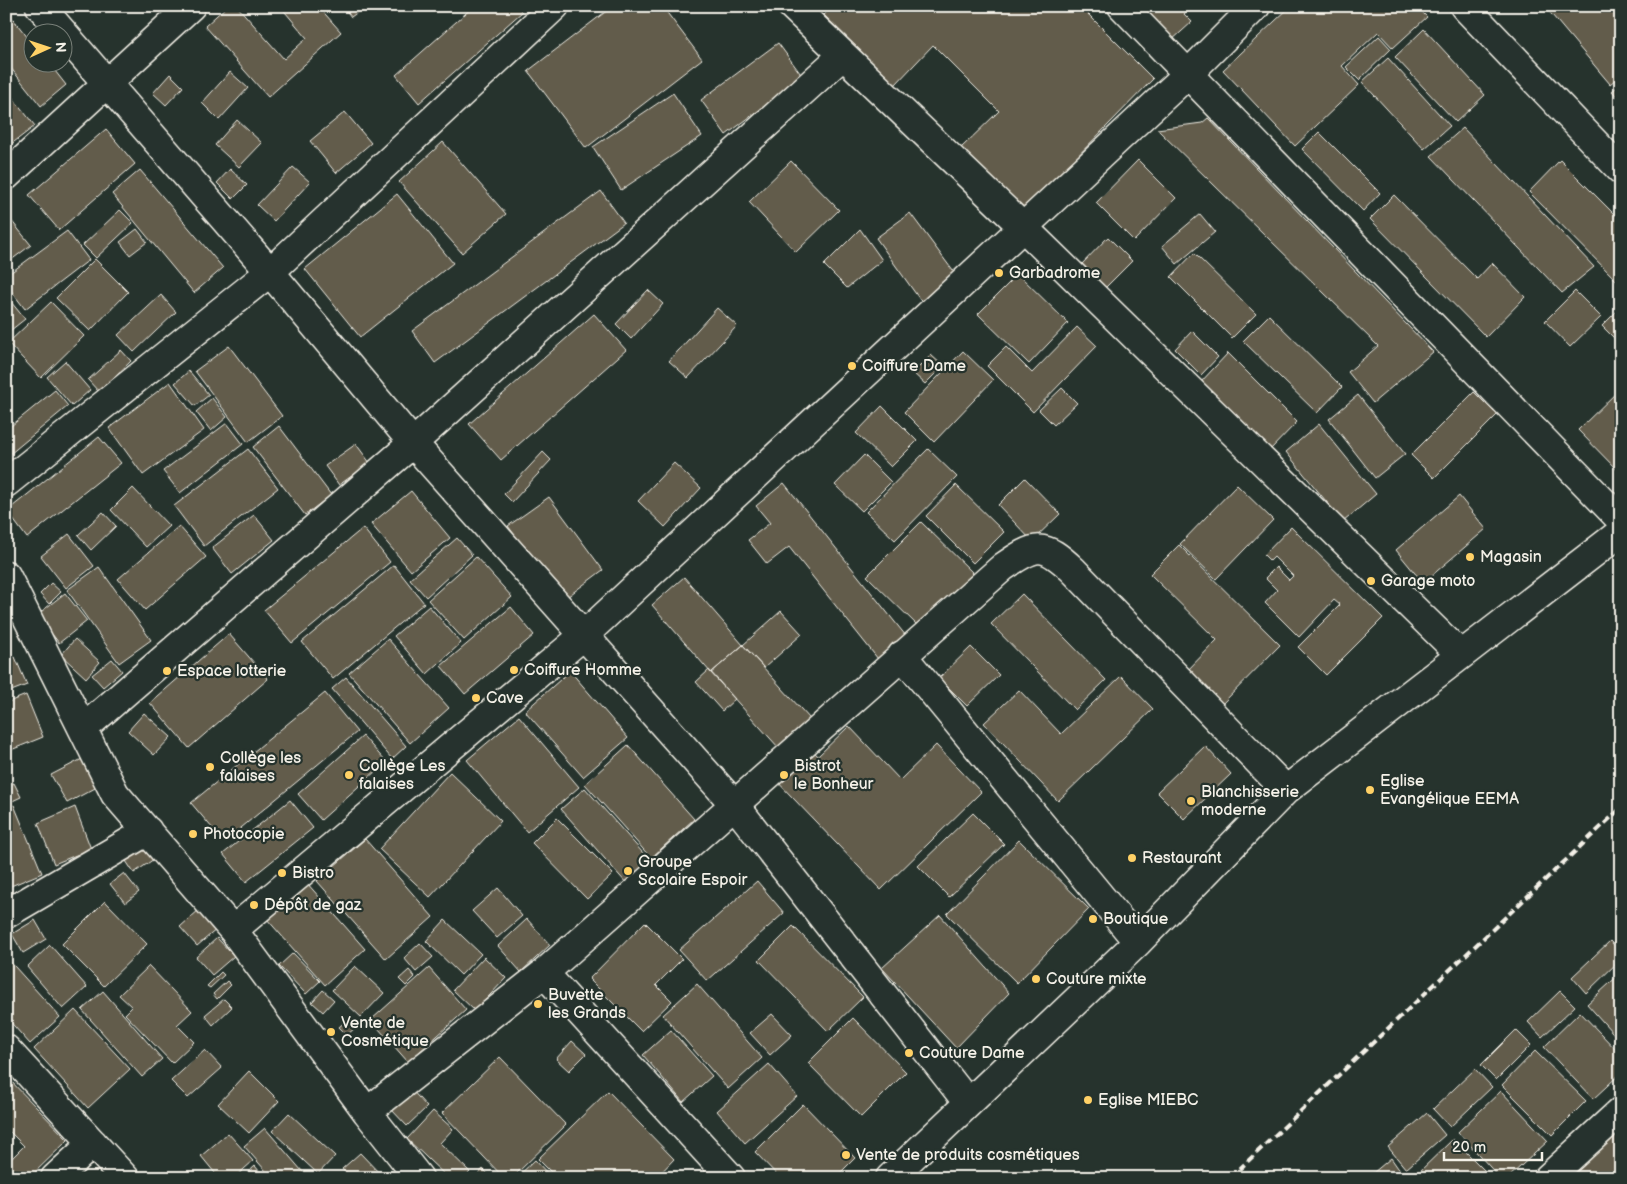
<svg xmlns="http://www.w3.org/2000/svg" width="1627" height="1184" font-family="'Balsamiq Sans',sans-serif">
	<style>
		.building { fill: #625c4b; stroke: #f4f1e8 }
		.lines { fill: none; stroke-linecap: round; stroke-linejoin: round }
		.minor-casing { stroke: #f4f1e8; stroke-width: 31 }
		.minor { stroke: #26332d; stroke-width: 28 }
		.rail { stroke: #f4f1e8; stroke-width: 4; stroke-dasharray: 8 4; stroke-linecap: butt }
		.poi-dot { fill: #ffd166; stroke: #26332d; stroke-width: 2 }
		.labels { text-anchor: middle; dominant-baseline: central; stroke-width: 4.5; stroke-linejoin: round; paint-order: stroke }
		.poi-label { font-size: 16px; fill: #f4f1e8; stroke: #26332d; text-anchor: start }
	</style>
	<rect width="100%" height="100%" fill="#26332d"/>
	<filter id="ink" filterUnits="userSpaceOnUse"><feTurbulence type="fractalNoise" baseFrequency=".02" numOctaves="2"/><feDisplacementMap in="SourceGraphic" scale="10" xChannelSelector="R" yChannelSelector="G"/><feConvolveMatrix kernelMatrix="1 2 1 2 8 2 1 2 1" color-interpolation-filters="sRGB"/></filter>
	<g filter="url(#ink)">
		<path class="building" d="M227,6H237L284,59L307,38L280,6H318L341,32L268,97L205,26Z
			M343,6H366L351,17Z
			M474,6H516L522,12L419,103L396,75Z
			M613,6H662L702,59L586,148L528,71Z
			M833,6H1080L1153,79L1023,212L960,149L999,111L933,45L895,85L824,15Z
			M1139,6H1192L1184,14L1192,22L1171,41Z
			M1291,6H1416L1427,17L1393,48L1378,32L1342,66L1359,85L1295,146L1223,70Z
			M1550,6H1621V75L1610,84L1547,9Z
			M6,10L32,43V62H48L66,85L41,106L6,62Z
			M1424,29L1485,95L1456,122L1395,57Z
			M1379,36L1391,49L1359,80L1346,67Z
			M778,43L803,77L726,135L701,100Z
			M1388,58L1450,126L1424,149L1362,82Z
			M230,72L248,88L219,120L202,103Z
			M170,74L183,87L166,105L153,93Z
			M1621,84V101L1612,91Z
			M6,89L35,126L6,148Z
			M673,93L702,136L621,190L593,147Z
			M345,112L371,143L336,173L310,141Z
			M1208,118L1433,352L1373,403L1348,372L1378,346L1157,129L1202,123Z
			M237,120L262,143L239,167L215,145Z
			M1463,128L1594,267L1562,293L1431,156Z
			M106,129L135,164L59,230L29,195Z
			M1319,132L1380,193L1363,211L1302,149Z
			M443,142L506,214L462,253L399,182Z
			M1138,160L1176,198L1134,241L1096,203Z
			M1560,160L1621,221V285L1529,192Z
			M791,161L839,210L796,252L749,202Z
			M293,167L310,182L274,221L257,205Z
			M230,169L247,185L233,199L217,183Z
			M140,170L223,268L194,293L112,194Z
			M601,191L624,223L435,363L412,331Z
			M397,194L453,263L360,337L305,269Z
			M1394,195L1477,279L1492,263L1525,297L1486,337L1370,219Z
			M120,210L133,223L96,258L83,245Z
			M910,213L959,279L923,304L876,238Z
			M6,214L31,245L6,264Z
			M1200,214L1215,232L1177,264L1162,246Z
			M137,229L147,242L130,255L120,242Z
			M860,229L882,260L847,288L824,265Z
			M67,231L89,260L25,309L6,284V276Z
			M1108,237L1132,261L1105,288L1081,265Z
			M1194,253L1256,314L1232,338L1171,277Z
			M95,259L128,292L90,331L56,298Z
			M1018,274L1068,323L1029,364L978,314Z
			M648,290L663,304L631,339L616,324Z
			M1575,291L1601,317L1570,347L1545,321Z
			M161,295L176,312L134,352L118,335Z
			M6,296L25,319L6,334Z
			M51,302L84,336L41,378L8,343Z
			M1621,307V345L1602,326Z
			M717,308L737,326L688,378L669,361Z
			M594,314L626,350L501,460L469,424Z
			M1269,315L1342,387L1317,413L1243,341Z
			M1077,327L1097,346L1033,412L987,366L1006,347L1032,373Z
			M1192,331L1218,357L1201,375L1175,349Z
			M229,346L282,416L248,442L195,371Z
			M121,350L131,361L99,392L88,380Z
			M963,351L993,380L934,442L904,412Z
			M1228,353L1297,422L1269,451L1200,383Z
			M931,355L943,366L925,384L913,373Z
			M65,361L90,390L72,406L47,377Z
			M189,371L209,395L195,406L175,383Z
			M170,382L204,430L143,475L109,428Z
			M1062,388L1077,403L1054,425L1039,410Z
			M1621,388V474L1578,430Z
			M55,390L68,406L10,454L6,449V430Z
			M1474,392L1497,415L1434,478L1411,455Z
			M1358,395L1405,454L1375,478L1329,419Z
			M212,398L227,417L211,431L196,412Z
			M882,406L917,441L891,467L856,433Z
			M227,423L243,444L180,493L163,471Z
			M1319,424L1376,494L1343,522L1286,452Z
			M279,426L331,495L305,515L253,447Z
			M99,437L121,463L27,538L7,511Z
			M356,444L370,463L339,485L325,466Z
			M248,449L278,488L204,546L174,506Z
			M928,449L957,477L895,540L866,512Z
			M543,452L551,460L512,502L504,494Z
			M864,455L891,482L862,511L835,485Z
			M674,463L701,488L665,527L638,501Z
			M1025,478L1060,514L1032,541L998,505Z
			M784,483L906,636L878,659L789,547L767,564L748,540L770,523L756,506Z
			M956,485L1004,532L973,563L926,516Z
			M1237,485L1273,520L1216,579L1180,544Z
			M133,488L169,526L146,547L111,510Z
			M411,491L450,538L411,571L371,524Z
			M1459,496L1486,529L1423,583L1396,550Z
			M549,497L603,570L563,600L508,526Z
			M103,512L116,526L91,550L78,535Z
			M254,515L274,540L232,574L212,548Z
			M921,522L973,573L920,628L867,576Z
			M179,526L206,557L145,610L118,579Z
			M1291,527L1383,618L1326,675L1298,647L1340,605L1334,600L1299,637L1265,603L1277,590L1265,578L1276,567L1289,580L1293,576L1274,557L1270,561L1264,555Z
			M363,528L390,562L292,643L264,610Z
			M69,534L94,566L66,588L41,556Z
			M457,538L472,555L426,597L410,579Z
			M1179,545L1280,645L1218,708L1184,674L1217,640L1150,574Z
			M476,557L512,597L464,640L428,600Z
			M394,565L424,603L333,679L302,642Z
			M99,567L151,640L119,663L67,590Z
			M684,577L743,645L711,673L652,605Z
			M51,583L61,592L49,604L40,594Z
			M65,593L87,621L59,643L37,615Z
			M1022,594L1106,680L1075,710L991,624Z
			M429,606L461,643L427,674L394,636Z
			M511,607L534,635L465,694L441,666Z
			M781,611L802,634L764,668L743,645Z
			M229,634L268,679L189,748L150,703Z
			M75,639L100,662L86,678L61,655Z
			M388,639L449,708L410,743L349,673Z
			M743,645L810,719L779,748L711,673Z
			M971,647L999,675L967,706L939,678Z
			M15,657L27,685L6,693V660Z
			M112,659L122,671L103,687L92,675Z
			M709,670L735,699L722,711L696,682Z
			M570,671L628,738L583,777L525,711Z
			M1121,676L1153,709L1058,801L984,723L1019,690L1061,734Z
			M346,677L406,746L392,759L332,689Z
			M325,693L357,732L224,842L191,803Z
			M26,695L43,737L6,752V703Z
			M144,713L171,737L154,755L128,731Z
			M519,716L579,787L527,832L467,760Z
			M849,726L900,780L936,745L981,792L881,890L771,775L805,742L818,756Z
			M363,736L386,762L321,820L298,794Z
			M628,745L694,819L651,858L585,784Z
			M1205,746L1231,774L1184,819L1157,792Z
			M84,758L99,786L67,803L51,775Z
			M450,772L501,821L430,897L379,849Z
			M14,783L21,797L6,804V787Z
			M585,788L651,862L627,884L561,809Z
			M290,800L313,828L246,882L223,854Z
			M14,805L42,873L6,888V808Z
			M75,807L91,849L54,864L38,823Z
			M973,813L1004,844L949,897L918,866Z
			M557,818L613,874L587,899L532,843Z
			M365,839L433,917L386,959L317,881Z
			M1019,840L1089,909L1017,983L947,914Z
			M146,847L154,859L134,873L126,861Z
			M124,873L139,892L125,903L110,884Z
			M757,881L784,913L707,981L679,950Z
			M306,882L365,949L325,985L266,918Z
			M498,888L522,916L497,938L472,911Z
			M105,901L147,944L104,986L62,944Z
			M200,909L217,929L197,946L180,927Z
			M940,915L1009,993L956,1048L882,968Z
			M527,919L550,945L521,972L498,946Z
			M35,920L46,939L23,953L12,934Z
			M445,920L481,954L461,975L426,941Z
			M645,922L682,959L656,985L672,1001L641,1031L589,979Z
			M793,926L863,997L828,1031L759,960Z
			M217,938L234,956L212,975L196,957Z
			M1610,941L1621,952V959L1586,993L1572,977Z
			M420,943L433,957L416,972L404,958Z
			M50,945L87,987L63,1009L27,967Z
			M293,953L320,981L306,994L279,966Z
			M6,957L60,1017L30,1044L6,1017Z
			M484,957L506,978L475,1011L453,990Z
			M149,966L192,1011L177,1025L194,1042L172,1063L125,1014L132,1007L119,995Z
			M355,966L384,993L361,1017L332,990Z
			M429,968L466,1010L408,1062L371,1020Z
			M409,970L415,977L406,986L399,979Z
			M221,972L224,975L210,988L207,986Z
			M1621,973V1042L1587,1004Z
			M227,981L231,985L217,999L213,994Z
			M697,984L762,1058L728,1089L663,1015Z
			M323,990L334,1000L323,1012L312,1002Z
			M103,991L162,1059L142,1077L82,1010Z
			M1560,991L1575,1006L1542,1037L1528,1022Z
			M224,999L232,1007L213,1025L205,1015Z
			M75,1010L130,1069L88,1108L34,1049Z
			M1580,1012L1621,1055V1073L1593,1099L1544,1047Z
			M772,1014L792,1035L770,1055L750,1033Z
			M853,1018L906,1072L861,1117L808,1063Z
			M348,1019L355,1028L347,1035L339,1027Z
			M671,1030L712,1076L683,1102L643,1055Z
			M1516,1030L1531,1045L1496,1080L1481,1065Z
			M572,1041L586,1054L569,1071L556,1059Z
			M205,1050L222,1068L188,1098L171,1081Z
			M1535,1051L1586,1101L1552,1135L1502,1085Z
			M500,1057L566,1125L512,1178H504L442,1113Z
			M769,1064L797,1096L745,1143L717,1111Z
			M1475,1069L1492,1087L1450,1127L1433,1109Z
			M249,1071L279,1101L249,1133L218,1104Z
			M6,1076L68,1140L29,1178H6V1158L9,1161L24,1146L6,1128Z
			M411,1089L427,1107L407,1126L390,1108Z
			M608,1091L674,1159L656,1178H557L538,1159Z
			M1501,1091L1548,1141L1508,1178H1500L1458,1132Z
			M803,1104L855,1158L835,1178H780L755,1152Z
			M433,1111L453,1129L440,1143L470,1172L464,1178H448L407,1139Z
			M289,1113L335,1156L318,1174L272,1131Z
			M1427,1113L1445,1135L1406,1169L1388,1147Z
			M1621,1127V1178H1582L1575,1171Z
			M265,1128L308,1178H272L244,1146Z
			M228,1133L253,1161L234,1178H219L201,1156Z
			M1453,1139L1492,1178H1419L1416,1175Z
			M360,1153L381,1175L378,1178H350L342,1169Z
			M1391,1158L1405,1178H1367Z
			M535,1160L552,1178H516Z
			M255,1166L265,1178H242Z
			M483,1169L492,1178H475Z"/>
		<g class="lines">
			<g class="minor-casing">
				<path id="minor" d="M40,6L270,272L413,443L734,804L968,1103
					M792,6L1023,227L1461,655
					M1122,6L1621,520
					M1464,6L1621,170
					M6,176L191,6
					M6,483L270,272L555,6
					M6,575L115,794L233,930L367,1112L419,1178
					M902,655L1138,942
					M83,729L413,443L842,56
					M6,914L148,831
					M233,930L583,636L1189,73L1256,6
					M544,973L731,1178
					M6,1049L125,1178
					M367,1112L544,973L1003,567C1036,544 1043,542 1073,570L1286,790
					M55,1178L93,1143
					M890,1178L1138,942L1286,790L1621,532
					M1548,1178L1621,1111"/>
			</g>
			<use href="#minor" class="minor"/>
			<path class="rail" d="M1230,1178L1621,808"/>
		</g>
	</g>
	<g class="poi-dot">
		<circle cx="999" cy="273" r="5"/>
		<circle cx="852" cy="366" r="5"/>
		<circle cx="1470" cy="557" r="5"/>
		<circle cx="1371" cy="581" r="5"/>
		<circle cx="514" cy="670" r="5"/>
		<circle cx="167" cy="671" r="5"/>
		<circle cx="476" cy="698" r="5"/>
		<circle cx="210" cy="767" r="5"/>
		<circle cx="349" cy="775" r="5"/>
		<circle cx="784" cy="775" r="5"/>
		<circle cx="1370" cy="790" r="5"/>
		<circle cx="1191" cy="801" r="5"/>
		<circle cx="193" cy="834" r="5"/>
		<circle cx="1132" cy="858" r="5"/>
		<circle cx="628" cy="871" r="5"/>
		<circle cx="282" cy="873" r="5"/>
		<circle cx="254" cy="905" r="5"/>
		<circle cx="1093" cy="919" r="5"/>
		<circle cx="1036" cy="979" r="5"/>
		<circle cx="538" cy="1004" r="5"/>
		<circle cx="331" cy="1032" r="5"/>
		<circle cx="909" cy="1053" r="5"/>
		<circle cx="1088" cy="1100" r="5"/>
		<circle cx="846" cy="1155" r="5"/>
	</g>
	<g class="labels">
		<g class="poi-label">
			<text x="1009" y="273">Garbadrome</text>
			<text x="862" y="366">Coiffure Dame</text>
			<text x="1480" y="557">Magasin</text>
			<text x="1381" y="581">Garage moto</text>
			<text x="524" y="670">Coiffure Homme</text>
			<text x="177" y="671">Espace lotterie</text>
			<text x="486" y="698">Cave</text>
			<text x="220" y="758">Collège les<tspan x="220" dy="18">falaises</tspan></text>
			<text x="359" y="766">Collège Les<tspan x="359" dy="18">falaises</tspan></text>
			<text x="794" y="766">Bistrot<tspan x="794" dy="18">le Bonheur</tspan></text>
			<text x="1380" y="781">Eglise<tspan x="1380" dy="18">Evangélique EEMA</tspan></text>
			<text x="1201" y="792">Blanchisserie<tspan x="1201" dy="18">moderne</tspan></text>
			<text x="203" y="834">Photocopie</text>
			<text x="1142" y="858">Restaurant</text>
			<text x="638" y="862">Groupe<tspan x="638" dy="18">Scolaire Espoir</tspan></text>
			<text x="292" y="873">Bistro</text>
			<text x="264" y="905">Dépôt de gaz</text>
			<text x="1103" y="919">Boutique</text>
			<text x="1046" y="979">Couture mixte</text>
			<text x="548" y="995">Buvette<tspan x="548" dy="18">les Grands</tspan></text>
			<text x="341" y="1023">Vente de<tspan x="341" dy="18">Cosmétique</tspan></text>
			<text x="919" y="1053">Couture Dame</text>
			<text x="1098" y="1100">Eglise MIEBC</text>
			<text x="856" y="1155">Vente de produits cosmétiques</text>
		</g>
	</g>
	<rect width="1627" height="1184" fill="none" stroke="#26332d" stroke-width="25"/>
	<rect x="12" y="12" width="1602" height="1159" fill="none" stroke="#f4f1e8" stroke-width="2" filter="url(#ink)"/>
	<g transform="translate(48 48) rotate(87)"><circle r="24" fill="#26332d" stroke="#787f78"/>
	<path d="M0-4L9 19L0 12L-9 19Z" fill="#ffd166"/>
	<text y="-8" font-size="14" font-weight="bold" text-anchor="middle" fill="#f4f1e8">N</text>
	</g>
	<path d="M1444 1152v8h98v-8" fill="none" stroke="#f4f1e8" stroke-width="2.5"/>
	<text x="1452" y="1152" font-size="15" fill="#f4f1e8" stroke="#26332d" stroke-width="4" paint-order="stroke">20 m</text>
</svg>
